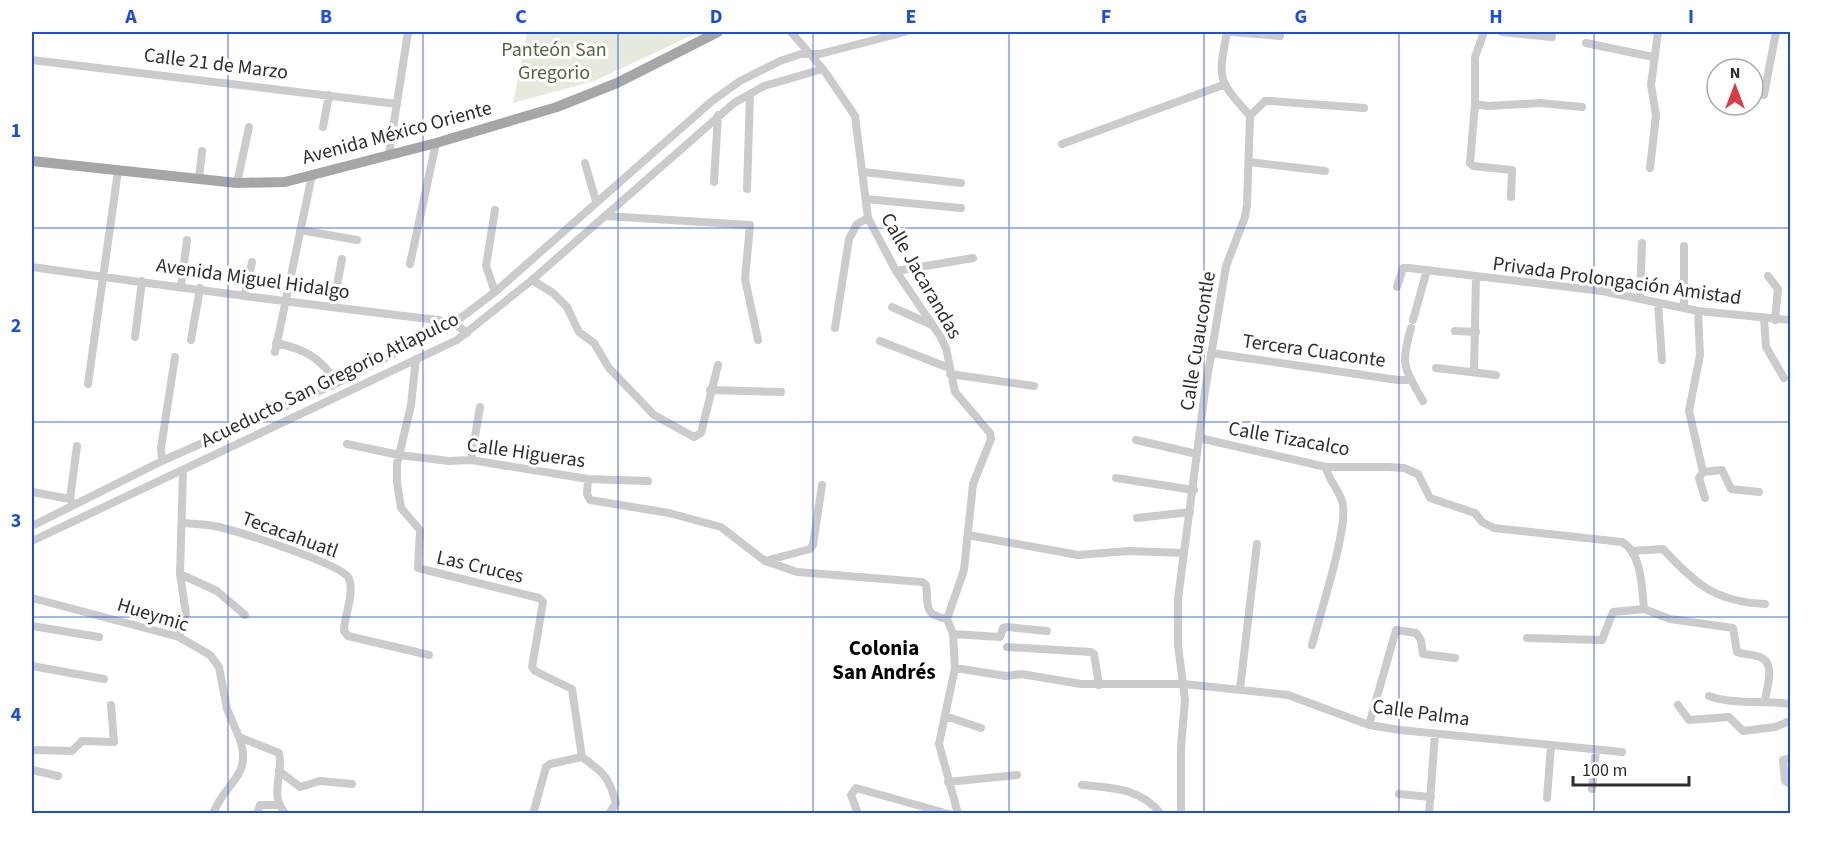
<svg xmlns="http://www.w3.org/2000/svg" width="1822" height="845" font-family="'Source Sans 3',sans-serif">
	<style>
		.green { fill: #e4eadc }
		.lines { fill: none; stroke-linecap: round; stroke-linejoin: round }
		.minor { stroke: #cbcbcb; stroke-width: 8 }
		.major { stroke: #a6a6a6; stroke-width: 10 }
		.grid { fill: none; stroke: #1d4ed8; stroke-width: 1.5; stroke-opacity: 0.55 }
		.labels { text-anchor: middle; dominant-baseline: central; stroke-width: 6; stroke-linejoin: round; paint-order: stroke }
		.park-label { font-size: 20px; fill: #50673e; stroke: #fff }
		.street-label { font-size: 20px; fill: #2e2e2e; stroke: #fff }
		.neighbourhood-label { font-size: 21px; font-weight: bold; fill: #000; stroke: #fff }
		.neatline { fill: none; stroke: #1d4ed8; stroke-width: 2 }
		.grid-label { font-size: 20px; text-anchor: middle; font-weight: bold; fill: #1d4ed8 }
	</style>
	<rect width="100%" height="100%" fill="#fff"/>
	<path class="green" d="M527,32H699L594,81L513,103Z"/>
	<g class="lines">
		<path class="minor" d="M791,32L823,69L855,116L868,218L896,271L940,336L946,348L955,392L990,433L991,439L973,484L964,570L947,619L953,634L955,668L939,744L958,814
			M1232,32L1280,36
			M1484,32L1475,57V104L1470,163L1473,166L1512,170L1511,197
			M1502,32L1552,37
			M1586,43L1653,57
			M32,60L397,104
			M1764,95L1776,32
			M1475,104L1488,106L1540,103L1582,107
			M1250,116L1265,101H1269L1364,108
			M323,127L329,95
			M1062,144L1223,85
			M389,154L408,32
			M1249,162L1325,171
			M585,163L596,201
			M1650,168L1656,115L1651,85L1658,32
			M863,172L961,183
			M199,179L202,151
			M714,182L718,115
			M237,183L249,127
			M747,189L750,94
			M866,199L961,208
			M495,210L486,266L495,292
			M606,216L750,225L745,279L758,340
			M300,230L357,240
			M1684,246V308
			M410,264L436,143
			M32,267C167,286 302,304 438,320L454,323L467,333
			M896,271L973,258
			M1768,276L1778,289L1775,320
			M532,280L553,293L567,307L579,332L594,343L609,368L654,415L694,437L701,433L718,365
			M181,286L187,240
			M1397,287L1403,268H1409L1602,291L1698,311L1790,320
			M245,294L252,262
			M1640,299L1642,243
			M1658,303L1662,360
			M333,307L342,259
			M892,307L932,325
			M1698,311L1700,355L1689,411L1703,472L1699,478L1705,498
			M1764,319L1766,347L1784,378
			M1413,320L1427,270
			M835,328L849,239L857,224L868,218
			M1411,328C1400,366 1404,367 1423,401
			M1455,331L1476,332
			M135,337L142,281
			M191,340L200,288
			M880,341L949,368
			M276,343C305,349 321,358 337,383
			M275,352L312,175
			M1211,353L1398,380H1411
			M416,359L411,405L397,464V482L401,508L420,530L418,568L539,598L543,602L532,667L535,671L572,689L582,757C604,773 609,777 616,803L609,814
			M1436,368L1496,375
			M1474,372L1476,277
			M950,374L1034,386
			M88,384L118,171
			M710,390L781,392
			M1199,438L1326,467H1389L1404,468L1418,474L1430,498L1475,513L1482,522L1494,528L1622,542C1642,553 1642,589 1644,609L1670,619L1733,628L1737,652C1745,655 1755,654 1762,658C1775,665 1767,688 1765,700
			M1136,440L1197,454
			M347,444L399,455L449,461L471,460L588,479L648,481
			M471,460L480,407
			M162,461L161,448L175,357
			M1703,472L1722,470L1731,489L1759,492
			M1116,478L1194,490
			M588,479L587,494L590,500L669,513L721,527L765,561L797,572L922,582L926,585C929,606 922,614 947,619
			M32,492L70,499
			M74,505L70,499L77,446
			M1137,518L1190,512
			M182,523C193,524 204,524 214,526C235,530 338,563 348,577C356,590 344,616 344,631L348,636L429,655
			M32,526L162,461L337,383L454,323L495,292L712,101L740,81L780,61L801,54H820L905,32
			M968,535L1078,555L1129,551L1184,553
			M32,541L457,340L532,280L734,103L764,86L823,69
			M1632,551L1663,549C1695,584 1716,602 1765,604
			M765,561L810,549L813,545L822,485
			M180,574L217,591L245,615
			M32,598L179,637L210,655L219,667L227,709L239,737L279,753C284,774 268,796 286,814
			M32,626L99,637
			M953,634L1000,637L1003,628L1007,627L1047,631
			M179,637L186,614L180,574L183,471
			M1527,638L1602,640L1613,612L1644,609
			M1312,645C1320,614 1347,532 1343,505C1341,491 1328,481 1326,467
			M1007,647L1091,652L1094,654L1099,685
			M32,666L104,679
			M955,668L1006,676L1021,674L1081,684H1184L1288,695L1369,725L1400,730L1622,752
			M1240,689L1257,544
			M1709,696C1733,705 1764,700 1790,704
			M1678,705L1689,720L1729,717L1743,731L1775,727L1790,721
			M945,716L981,728
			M1369,725L1396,630L1416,633L1421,640L1423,654L1455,658
			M32,750L72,751L82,741L114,742L111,705
			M1790,758L1783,760L1785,781L1790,784
			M32,770L58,776
			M279,771L300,787L320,781L352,784
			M948,782L1017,775
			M1082,785C1112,788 1141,788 1161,814
			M1592,789L1596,750
			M1399,794L1431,797
			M1547,798L1551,746
			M213,814C224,782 254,777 239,737
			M257,814L260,805H279
			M533,814L546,767L550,764L582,757
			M858,814L851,795L856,788L949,814
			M1181,814V747L1185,700L1178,645V599L1205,391L1226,266L1245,217L1247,204L1250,116C1217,78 1218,81 1227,32
			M1429,814L1435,734"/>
		<path class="major" d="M32,161L237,183L285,182L436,143L557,107L617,83L718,32"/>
	</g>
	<path class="grid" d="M228,32V814M423,32V814M618,32V814M813,32V814M1009,32V814M1204,32V814M1399,32V814M1594,32V814M32,228H1790M32,422H1790M32,617H1790"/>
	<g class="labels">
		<g class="park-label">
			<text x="554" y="50">Panteón San<tspan x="554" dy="23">Gregorio</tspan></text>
		</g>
		<g class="street-label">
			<text transform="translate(216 64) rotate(7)">Calle 21 de Marzo</text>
			<text transform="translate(397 133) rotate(-15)">Avenida México Oriente</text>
			<text transform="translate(921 276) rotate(60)">Calle Jacarandas</text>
			<text transform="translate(253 279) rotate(8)">Avenida Miguel Hidalgo</text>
			<text transform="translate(1617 281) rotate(8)">Privada Prolongación Amistad</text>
			<text transform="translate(1198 341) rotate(-81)">Calle Cuaucontle</text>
			<text transform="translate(1314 351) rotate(8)">Tercera Cuaconte</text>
			<text transform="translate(330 380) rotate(-26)">Acueducto San Gregorio Atlapulco</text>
			<text transform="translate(1289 439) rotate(10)">Calle Tizacalco</text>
			<text transform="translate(526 453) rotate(8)">Calle Higueras</text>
			<text transform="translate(290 535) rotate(20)">Tecacahuatl</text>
			<text transform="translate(480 567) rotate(13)">Las Cruces</text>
			<text transform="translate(153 615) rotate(17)">Hueymic</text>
			<text transform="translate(1421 713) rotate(8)">Calle Palma</text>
		</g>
		<g class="neighbourhood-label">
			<text x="884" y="648">Colonia<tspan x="884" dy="24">San Andrés</tspan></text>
		</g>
	</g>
	<rect width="1822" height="845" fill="none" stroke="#ffffff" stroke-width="66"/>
	<g transform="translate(1735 87)"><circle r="28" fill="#ffffff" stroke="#ababab" stroke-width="1.5"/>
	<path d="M0-4.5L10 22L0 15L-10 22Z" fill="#dc3942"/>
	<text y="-9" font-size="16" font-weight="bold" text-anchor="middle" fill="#2e2e2e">N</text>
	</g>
	<path d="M1573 776v9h116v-9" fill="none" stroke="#2e2e2e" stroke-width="3"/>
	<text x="1582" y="776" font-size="18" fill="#2e2e2e" stroke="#ffffff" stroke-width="4.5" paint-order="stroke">100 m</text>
	<rect x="33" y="33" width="1756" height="779" class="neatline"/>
	<g class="grid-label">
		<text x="131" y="23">A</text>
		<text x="326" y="23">B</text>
		<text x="521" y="23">C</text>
		<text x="716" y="23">D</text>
		<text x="911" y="23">E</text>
		<text x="1106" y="23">F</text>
		<text x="1301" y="23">G</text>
		<text x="1496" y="23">H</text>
		<text x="1691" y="23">I</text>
		<text x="16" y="137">1</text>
		<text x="16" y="332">2</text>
		<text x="16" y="527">3</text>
		<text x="16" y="721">4</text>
	</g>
</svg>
